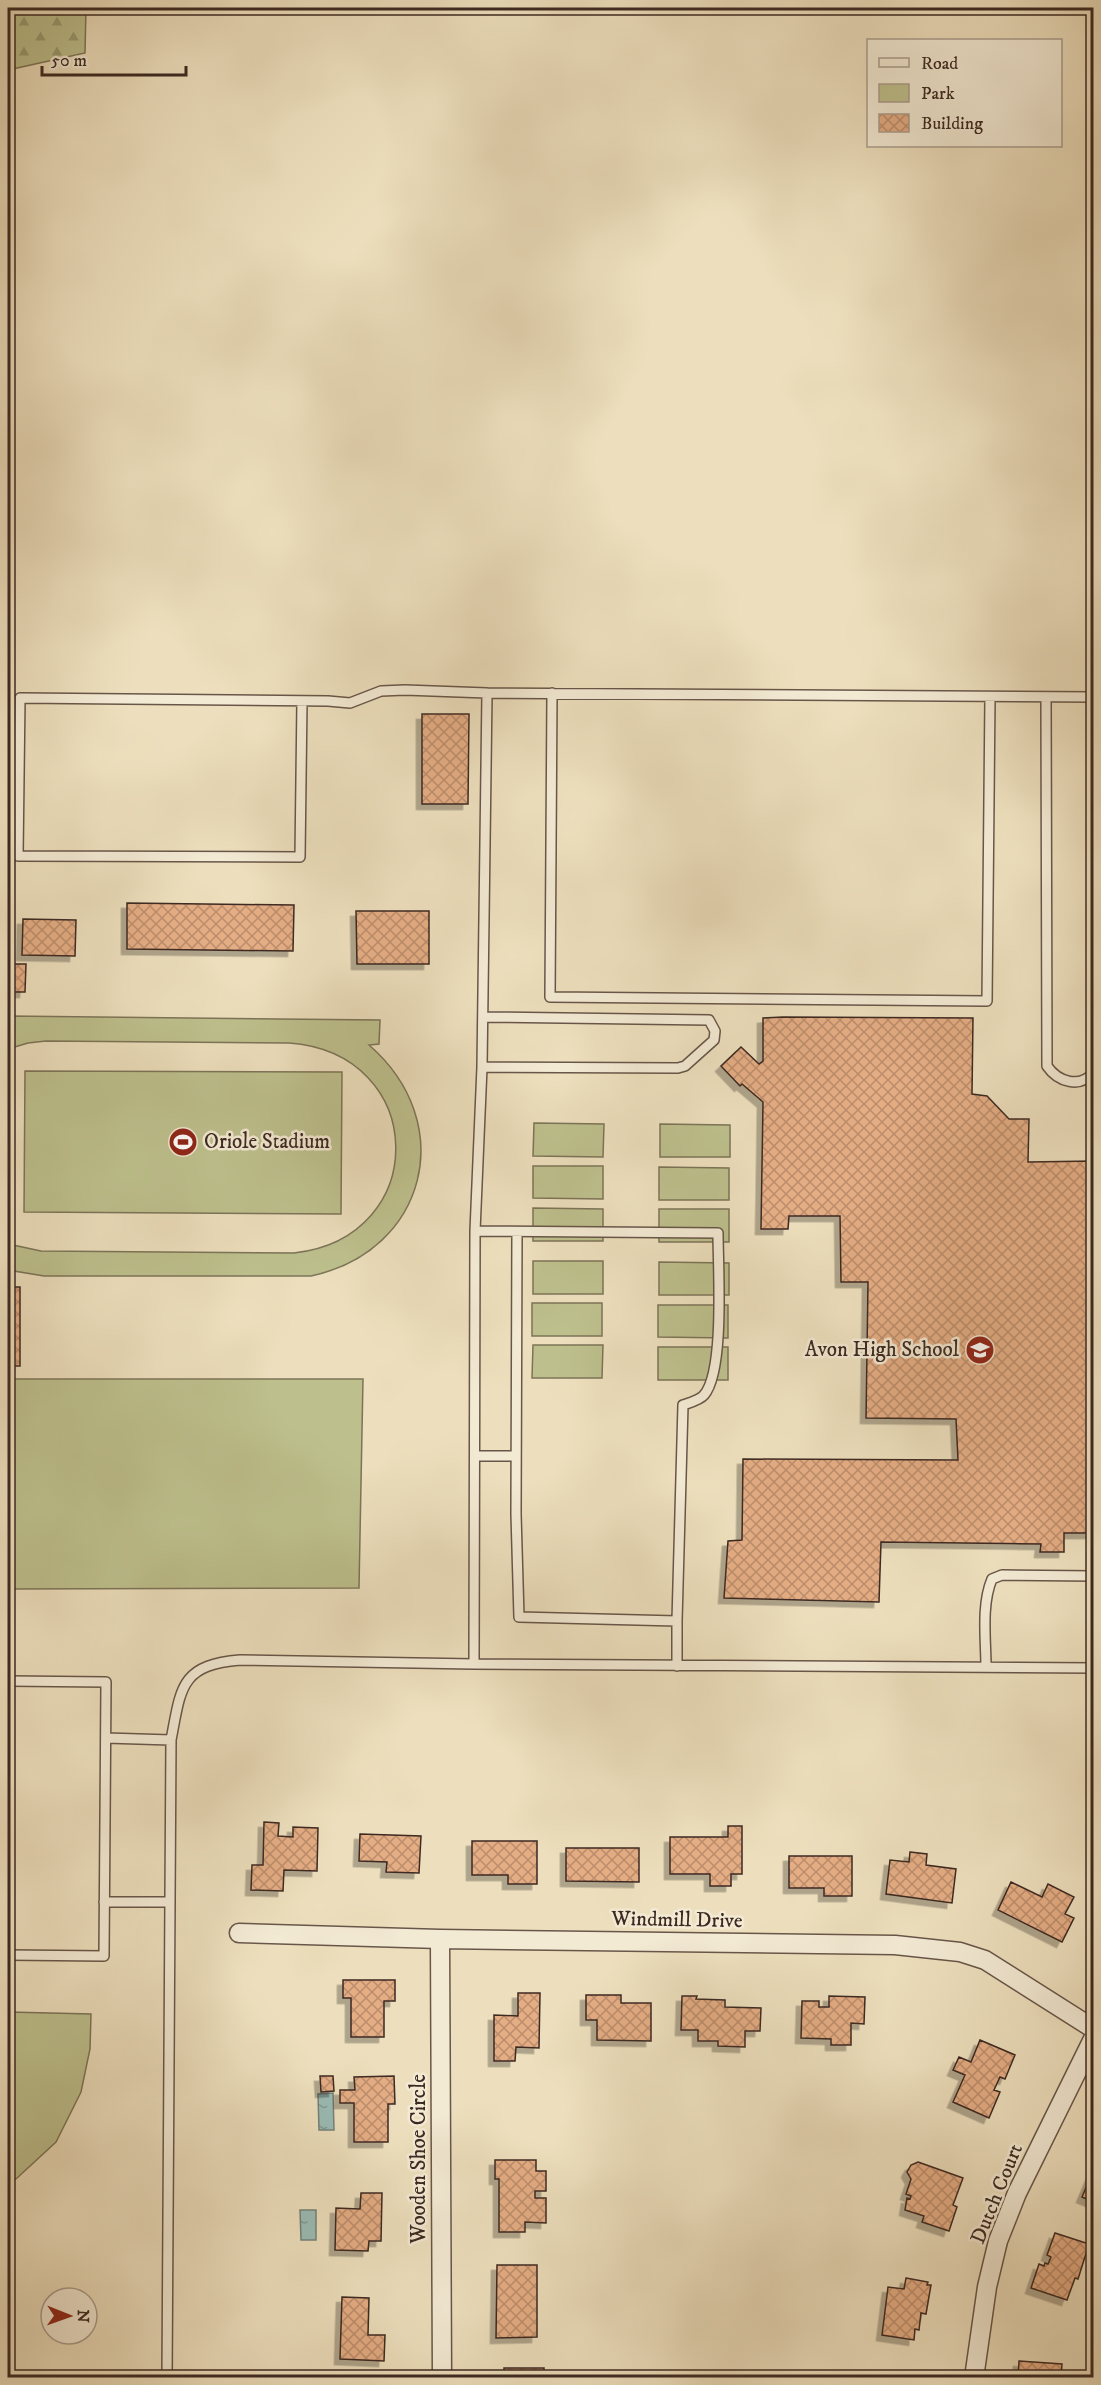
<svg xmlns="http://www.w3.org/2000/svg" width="1101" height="2385" font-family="'IM FELL DW Pica',serif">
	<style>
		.forest { fill: url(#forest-firs); stroke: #7c7458; stroke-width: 1.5 }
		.green { fill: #bdc08d; stroke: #7c7458; stroke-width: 1.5 }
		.water { fill: url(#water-ripples); stroke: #74817a; stroke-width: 1.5 }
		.building { fill: url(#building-cross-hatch); stroke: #3c2922; stroke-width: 1.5; filter: url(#shadow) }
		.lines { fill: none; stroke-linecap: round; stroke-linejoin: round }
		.lane-casing { stroke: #685649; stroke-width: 12 }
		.street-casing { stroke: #685649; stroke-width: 21 }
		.lane { stroke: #f3ead4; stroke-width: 9 }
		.street { stroke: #f3ead4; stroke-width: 18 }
		.labels { text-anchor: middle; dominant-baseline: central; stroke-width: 5; stroke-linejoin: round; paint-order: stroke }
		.poi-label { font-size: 21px; fill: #3c2922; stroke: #f3ead4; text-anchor: start }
		.street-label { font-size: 21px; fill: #3c2922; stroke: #f3ead4 }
	</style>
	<defs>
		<pattern id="forest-firs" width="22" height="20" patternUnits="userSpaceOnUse" patternTransform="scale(1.5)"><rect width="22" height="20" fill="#bdc08d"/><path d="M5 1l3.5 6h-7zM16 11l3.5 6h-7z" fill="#9b9c73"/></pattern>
		<pattern id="water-ripples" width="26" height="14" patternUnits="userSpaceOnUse" patternTransform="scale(1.5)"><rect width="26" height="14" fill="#9abcb5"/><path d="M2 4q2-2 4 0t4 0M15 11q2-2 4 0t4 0" fill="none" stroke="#7f9993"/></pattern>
		<pattern id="building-cross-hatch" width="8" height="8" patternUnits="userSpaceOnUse" patternTransform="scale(1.5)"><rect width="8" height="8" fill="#e5ad84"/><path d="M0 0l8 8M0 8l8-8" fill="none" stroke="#bb8d6c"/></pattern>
		<filter id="shadow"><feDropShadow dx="-5.5" dy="5.5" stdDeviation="0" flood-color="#0004"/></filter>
	</defs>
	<rect width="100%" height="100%" fill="#eddfbd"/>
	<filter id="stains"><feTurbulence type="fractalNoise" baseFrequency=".00333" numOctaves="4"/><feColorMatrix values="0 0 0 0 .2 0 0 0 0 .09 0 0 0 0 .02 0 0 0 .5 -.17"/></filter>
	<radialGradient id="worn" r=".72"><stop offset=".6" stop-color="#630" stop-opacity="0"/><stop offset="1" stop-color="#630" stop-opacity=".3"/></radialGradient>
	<path class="forest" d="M8,8H86L85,53L8,70Z"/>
	<path class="green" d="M8,1016L380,1020L379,1044L369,1045C459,1123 427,1251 311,1276H44L8,1270V1244L41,1251L294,1253C432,1238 429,1053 289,1043L46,1041L28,1043L8,1049Z
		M25,1071L342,1072L341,1214L24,1212Z
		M534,1123L604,1124L603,1157L533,1156Z
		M660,1124L730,1125V1157H660Z
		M533,1166H603V1199L533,1198Z
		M659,1167L729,1168V1200H659Z
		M533,1208L603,1209V1241H533Z
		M659,1209H729V1242H659Z
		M533,1261H603V1294H533Z
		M659,1262L729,1263V1295H659Z
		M532,1303H602V1336H532Z
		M658,1305H728V1338L658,1337Z
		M533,1345H603L602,1378H532Z
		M658,1347H728V1380H658Z
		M8,1379H363L359,1588L8,1589Z
		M8,2012L91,2014L90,2049L81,2092L56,2142L16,2179L8,2183Z"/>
	<path class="water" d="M333,2093L334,2130H319L318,2094Z
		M300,2210H316V2240H301Z"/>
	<path class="building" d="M422,714H469L468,804H422Z
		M127,903L294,905L293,951L127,949Z
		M356,911H429V964H357Z
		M23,919L76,920L75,956L22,955Z
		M8,964H26L25,992H8Z
		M783,1017L973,1018L972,1094L987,1096L1009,1119H1029L1028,1162L1094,1161V1533H1064V1552H1040L1041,1544L881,1542L879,1602L724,1598L728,1541L742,1540L743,1459L958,1460L956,1419L866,1418L868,1282H841L840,1216H789L788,1229H761L763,1102L742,1084L740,1086L721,1066L741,1047L759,1064L763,1061V1018Z
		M8,1287H20V1366H8Z
		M264,1822L279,1823L278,1836L293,1837V1827L318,1828L317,1871L284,1870L283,1891L251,1890L252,1865H263Z
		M728,1826H742V1874H731V1886H710V1874H670V1837H728Z
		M360,1834L421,1836L419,1873L386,1872L387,1862L359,1861Z
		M472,1841H537V1884H508V1875H472Z
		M566,1848H639V1882L566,1881Z
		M910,1852L927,1854L926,1865L956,1869L952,1903L886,1894L890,1860L909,1862Z
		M789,1856H852V1896H824V1888H789Z
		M1011,1882L1042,1897L1048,1884L1074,1897L1065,1914L1074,1918L1062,1942L998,1910Z
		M343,1980H395V2001H384V2037H351V1998H343Z
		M518,1993H540L539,2048L516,2047L515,2061H494V2015L518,2016Z
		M586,1995H621V2003H651V2041L597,2040V2020H586Z
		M682,1996H697L696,1999L725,2000V2007L761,2008L760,2031H745V2047L718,2046V2041H698V2030H681Z
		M829,1996L865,1997L864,2024L851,2023V2045H831V2039L801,2038L802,2001H819V2007H829Z
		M980,2040L1015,2055L1005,2079L1000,2077L994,2090L1000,2092L989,2118L953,2102L965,2075L953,2070L959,2057L971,2062Z
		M320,2076H333L334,2091L321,2092Z
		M394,2076L395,2104H388V2142H354V2103H340V2090H355L354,2077Z
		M495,2160H536V2171H546V2191H535V2198H546V2223L525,2222V2232H499V2179H495Z
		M918,2162L963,2178L953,2205L957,2207L949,2231L922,2222L924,2216L905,2210L907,2198L910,2199L911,2196L906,2194L911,2179L907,2172L911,2165Z
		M1092,2173L1094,2174V2202L1082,2197Z
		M361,2193H382L381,2241H369L368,2251L335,2250L336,2208L360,2209Z
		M1055,2233L1089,2244L1078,2279L1075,2278L1067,2300L1031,2288L1039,2264L1044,2266L1045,2263L1048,2264L1051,2257L1047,2255Z
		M497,2265H537V2337L496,2338Z
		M906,2278L928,2282L927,2285H931L926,2314L921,2313L919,2330L915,2329L914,2340L882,2335L888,2287L904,2289Z
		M342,2297L369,2298L368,2335H385L384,2361L340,2359Z
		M1019,2361L1062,2364L1061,2378H1018Z
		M504,2368H544V2378H504Z"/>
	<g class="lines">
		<g class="lane-casing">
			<path id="lane" d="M552,693L550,997L987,1001L990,697
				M1046,697L1047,1066C1058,1082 1080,1089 1094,1072
				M302,701L300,857L18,856L20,698L328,701L350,703L381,691L405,690L487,693
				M482,1067L678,1068L685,1066L714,1040L715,1031L709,1020L483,1017
				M475,1231L718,1233C718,1267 725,1371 704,1395C700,1400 689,1403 683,1405L677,1621L519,1617L516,1514L517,1232
				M476,1456H516
				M474,1664L475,1231L482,1067L487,693L1094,697
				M677,1666V1621
				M986,1667C986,1640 981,1605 992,1579L1002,1575L1094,1576
				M8,1681L106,1682L104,1956L8,1955
				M106,1738L171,1740
				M104,1902H170
				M167,2378L171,1740C181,1688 180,1665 240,1660L474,1664L1094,1668"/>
		</g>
		<g class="street-casing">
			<path id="street" d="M239,1933L440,1939L895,1945L960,1952L985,1960L1094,2029
				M440,1939L442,2378
				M974,2378L987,2287L998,2241L1017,2193L1094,2037"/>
		</g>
		<use href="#lane" class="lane"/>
		<use href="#street" class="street"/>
	</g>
	<defs>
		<g id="stadium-disc" transform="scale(1.5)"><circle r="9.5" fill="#8f2418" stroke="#f3ead4"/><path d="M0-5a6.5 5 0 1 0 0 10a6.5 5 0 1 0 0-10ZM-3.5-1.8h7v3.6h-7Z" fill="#fff"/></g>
		<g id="school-disc" transform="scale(1.5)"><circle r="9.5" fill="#8f2418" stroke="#f3ead4"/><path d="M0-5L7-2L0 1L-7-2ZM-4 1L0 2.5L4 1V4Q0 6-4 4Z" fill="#fff"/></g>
	</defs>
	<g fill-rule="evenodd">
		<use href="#stadium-disc" x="183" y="1142"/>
		<use href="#school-disc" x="980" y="1350"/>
	</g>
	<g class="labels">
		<g class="poi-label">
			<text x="204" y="1142">Oriole Stadium</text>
			<text x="959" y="1350" text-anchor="end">Avon High School</text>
		</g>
		<g class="street-label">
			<text transform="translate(677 1920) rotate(1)">Windmill Drive</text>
			<text transform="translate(419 2159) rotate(-90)">Wooden Shoe Circle</text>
			<text transform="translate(997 2194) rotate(-68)">Dutch Court</text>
		</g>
	</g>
	<rect width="1101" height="2385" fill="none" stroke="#eddfbd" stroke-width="30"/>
	<rect x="9" y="9" width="1083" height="2367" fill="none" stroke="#3c2922" stroke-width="3"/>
	<rect x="15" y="15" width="1071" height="2355" fill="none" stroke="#3c2922" stroke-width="1.5"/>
	<rect x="867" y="39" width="195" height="108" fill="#f3ead4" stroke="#aa9d8d" stroke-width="1.5"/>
	<rect x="879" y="58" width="30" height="9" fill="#f3ead4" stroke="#aa9d8d" stroke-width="1.5"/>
	<text x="921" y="69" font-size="18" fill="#3c2922">Road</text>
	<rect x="879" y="84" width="30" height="18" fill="#bdc08d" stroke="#aa9d8d" stroke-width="1.5"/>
	<text x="921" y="99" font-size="18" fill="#3c2922">Park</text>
	<rect x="879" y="114" width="30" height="18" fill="url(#building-cross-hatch)" stroke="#aa9d8d" stroke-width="1.5"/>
	<text x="921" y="129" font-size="18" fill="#3c2922">Building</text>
	<g transform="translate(69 2316) rotate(91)"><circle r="28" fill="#f3ead4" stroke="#aa9d8d" stroke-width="1.5"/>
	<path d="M0-4.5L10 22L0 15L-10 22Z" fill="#8f2418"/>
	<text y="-9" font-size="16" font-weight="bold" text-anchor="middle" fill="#3c2922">N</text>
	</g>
	<path d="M42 66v9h144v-9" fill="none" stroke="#3c2922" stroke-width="3"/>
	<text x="51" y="66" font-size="18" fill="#3c2922" stroke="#f3ead4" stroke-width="4.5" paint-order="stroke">50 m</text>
	<rect width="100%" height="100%" filter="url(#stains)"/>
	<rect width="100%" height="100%" fill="url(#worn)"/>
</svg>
